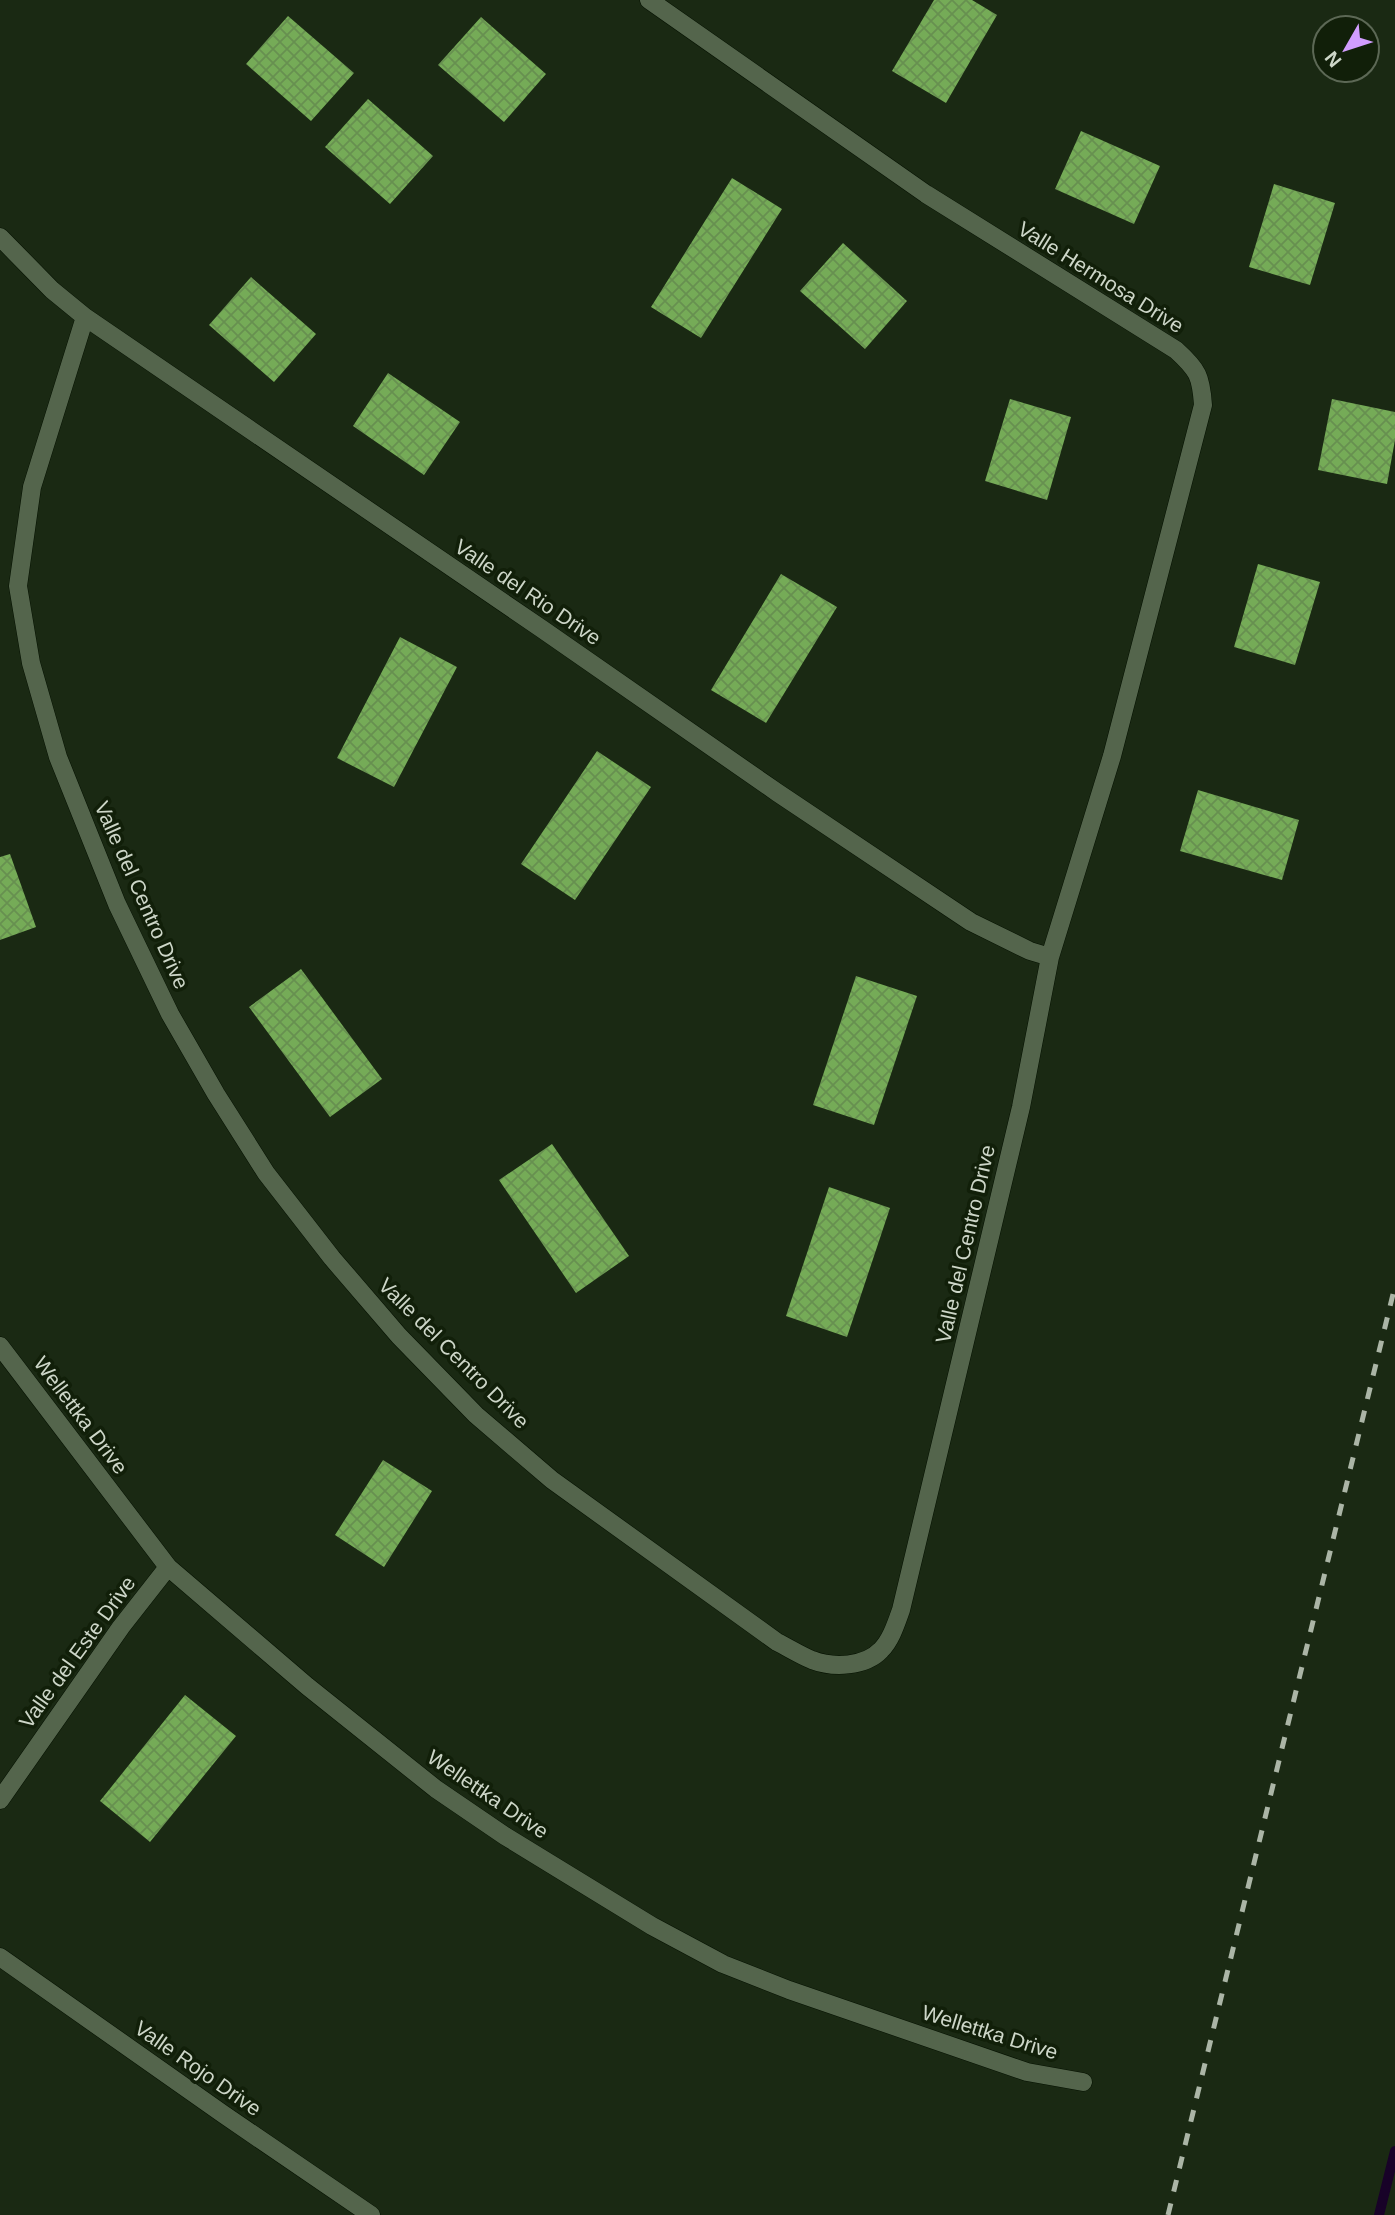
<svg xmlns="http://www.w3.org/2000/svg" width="1395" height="2215" font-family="Arial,sans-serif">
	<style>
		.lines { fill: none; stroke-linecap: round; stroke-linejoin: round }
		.stream { stroke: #180228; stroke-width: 10 }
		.building { fill: url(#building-cross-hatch) }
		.minor-casing { stroke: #051101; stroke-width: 19 }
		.minor { stroke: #54654c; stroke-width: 18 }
		.rail { stroke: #abb5a6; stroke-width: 5; stroke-dasharray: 12 12; stroke-linecap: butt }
		.labels { text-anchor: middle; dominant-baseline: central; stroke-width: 7; stroke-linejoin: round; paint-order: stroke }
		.street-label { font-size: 21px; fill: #cdd6c8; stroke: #111f09 }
	</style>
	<defs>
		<pattern id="building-cross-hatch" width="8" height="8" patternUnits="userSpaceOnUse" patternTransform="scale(1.75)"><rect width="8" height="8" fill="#75ab57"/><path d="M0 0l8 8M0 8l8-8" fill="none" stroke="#679050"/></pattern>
	</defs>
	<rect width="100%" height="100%" fill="#1a2913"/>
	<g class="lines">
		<path class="stream" d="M1379,2215L1395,2151"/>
	</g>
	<path class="building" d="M934,0H972L997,15L946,103L892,71Z
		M288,16L354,73L311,121L246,64Z
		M481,17L546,74L504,122L438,65Z
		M368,99L433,156L390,204L325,147Z
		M1081,131L1160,166L1134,224L1055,189Z
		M732,178L782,209L701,338L651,307Z
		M1274,184L1335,203L1310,285L1249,267Z
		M843,243L907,301L865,349L800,291Z
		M251,277L316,334L274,382L209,325Z
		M388,373L460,422L424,475L353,426Z
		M1010,399L1071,417L1047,500L985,481Z
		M1332,399L1395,412V440L1387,484L1318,470Z
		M1258,564L1320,582L1295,665L1234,647Z
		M781,574L837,607L766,723L711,690Z
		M400,637L457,667L394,787L337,758Z
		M597,751L651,787L575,900L521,864Z
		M1198,790L1299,820L1282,880L1180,851Z
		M10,854L36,927L0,940V857Z
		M301,969L382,1079L330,1117L249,1007Z
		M856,976L917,996L874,1125L813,1105Z
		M552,1144L629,1256L576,1293L499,1180Z
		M829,1187L890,1208L847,1337L786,1316Z
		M383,1460L432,1491L384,1567L335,1535Z
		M185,1695L236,1736L150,1842L100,1801Z"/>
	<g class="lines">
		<g class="minor-casing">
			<path id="minor" d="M0,237L52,290L85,317L542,629L778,793L971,922L1030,951L1050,957
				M85,317L32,487L18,586L31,663L58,757L117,904L170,1014L216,1094L266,1173L332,1258L399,1336L476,1415L552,1480L777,1642C789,1648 800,1655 812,1660C833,1668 865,1667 881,1650C891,1640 896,1624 901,1610L1021,1107L1050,957L1112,756L1203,405C1201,376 1198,370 1176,350L926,194L649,0
				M0,1346L168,1567L307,1686L436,1789L505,1836L652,1926L723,1964L789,1990L1027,2072L1083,2082
				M0,1800L121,1627L168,1567
				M0,1957L223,2114L371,2215"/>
		</g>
		<use href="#minor" class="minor"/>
		<path class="rail" d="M1168,2215L1395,1286"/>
	</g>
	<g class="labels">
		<g class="street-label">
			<text transform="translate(1101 277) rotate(32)">Valle Hermosa Drive</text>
			<text transform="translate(528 592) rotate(34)">Valle del Rio Drive</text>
			<text transform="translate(142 895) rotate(66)">Valle del Centro Drive</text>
			<text transform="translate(965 1244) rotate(-77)">Valle del Centro Drive</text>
			<text transform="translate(454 1353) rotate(45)">Valle del Centro Drive</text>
			<text transform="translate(81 1415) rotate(53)">Wellettka Drive</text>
			<text transform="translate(77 1652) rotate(-54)">Valle del Este Drive</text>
			<text transform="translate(488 1794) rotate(34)">Wellettka Drive</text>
			<text transform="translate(990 2032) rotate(17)">Wellettka Drive</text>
			<text transform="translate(198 2068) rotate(35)">Valle Rojo Drive</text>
		</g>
	</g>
	<g transform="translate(1346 49) rotate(231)"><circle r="33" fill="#111f09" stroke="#5c6855" stroke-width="2"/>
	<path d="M0-5L12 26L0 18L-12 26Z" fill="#d19dfe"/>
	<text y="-10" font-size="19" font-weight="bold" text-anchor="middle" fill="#cdd6c8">N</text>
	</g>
</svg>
